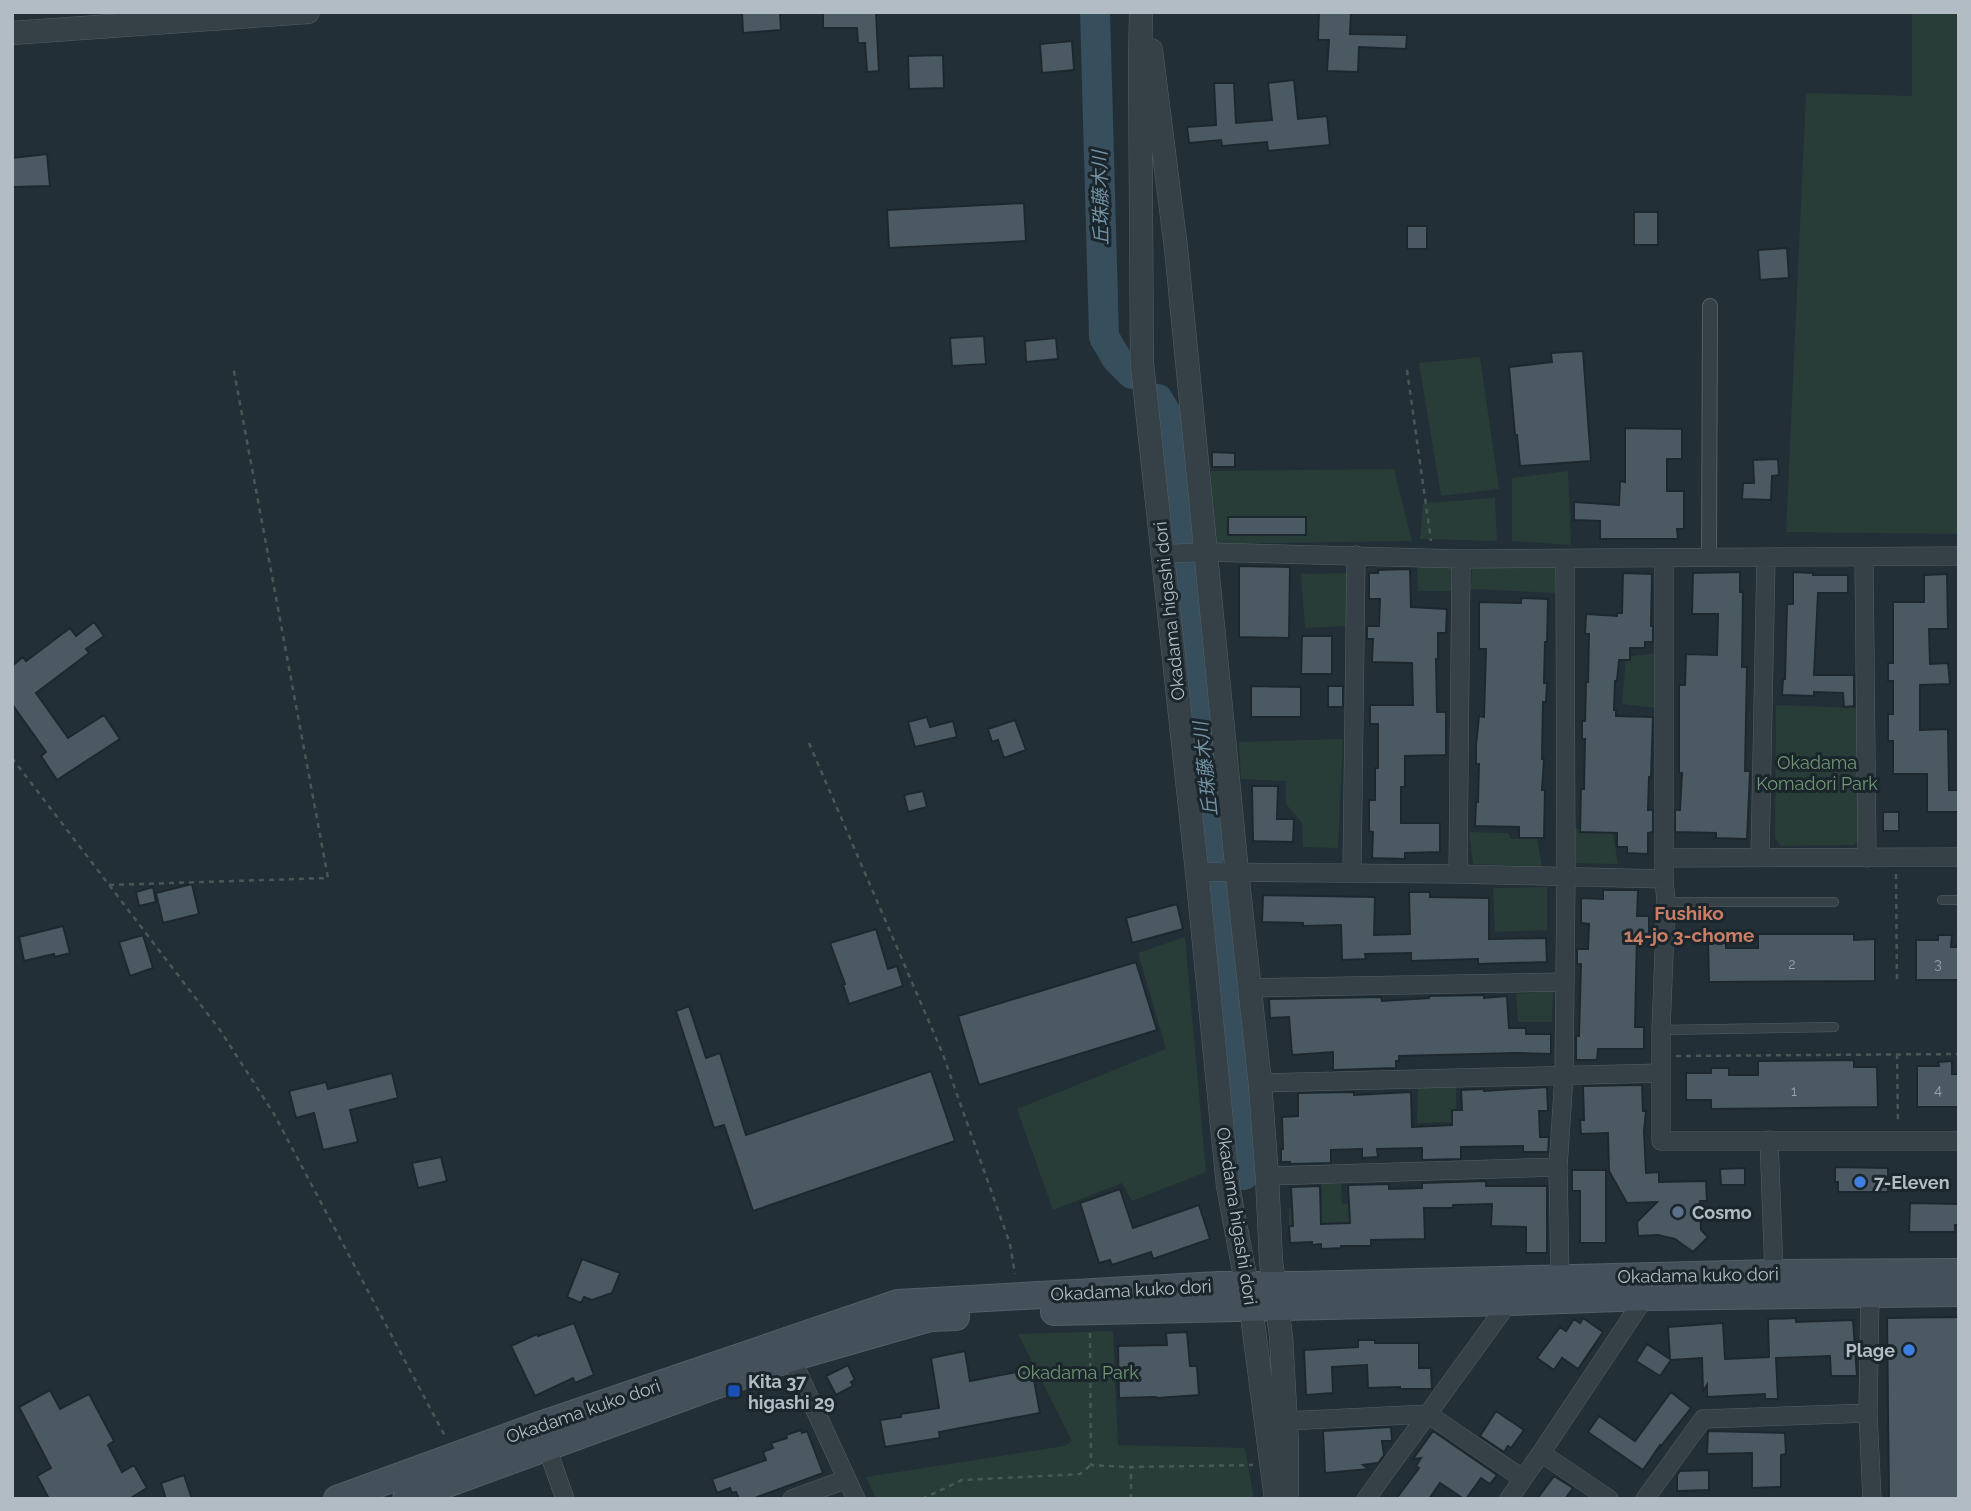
<svg xmlns="http://www.w3.org/2000/svg" width="1971" height="1511" font-family="Raleway,'Noto Sans JP',sans-serif">
	<style>
		.green { fill: #283c38 }
		.lines { fill: none; stroke-linecap: round; stroke-linejoin: round }
		.river { stroke: #374e5c; stroke-width: 30 }
		.building { fill: #4b5a62; stroke: #1d282e; stroke-width: 2 }
		.service-casing { stroke: #545f65; stroke-width: 10 }
		.pedestrian-casing { stroke: #545f65; stroke-width: 16 }
		.minor-casing { stroke: #545f65; stroke-width: 19 }
		.tertiary-casing { stroke: #545f65; stroke-width: 24 }
		.secondary-casing { stroke: #545f65; stroke-width: 28 }
		.path { stroke: #465957; stroke-width: 2.5; stroke-dasharray: 5 5; stroke-linecap: butt }
		.service { stroke: #364147; stroke-width: 9 }
		.pedestrian { stroke: #364147; stroke-width: 14 }
		.minor { stroke: #364147; stroke-width: 18 }
		.tertiary { stroke: #364147; stroke-width: 23 }
		.secondary { stroke: #44515a; stroke-width: 26 }
		.shop-dot { fill: #3f7fe0; stroke: #1b262c; stroke-width: 2.5 }
		.service-dot { fill: #5c6f8a; stroke: #1b262c; stroke-width: 2.5 }
		.transit-dot { fill: #1a4fb4; stroke: #1b262c; stroke-width: 2.5 }
		.labels { text-anchor: middle; dominant-baseline: central; stroke-width: 6; stroke-linejoin: round; paint-order: stroke }
		.number-label { font-size: 14px; fill: #98a4ac }
		.street-label { font-size: 18px; fill: #b1bcc4; stroke: #1b262c }
		.park-label { font-size: 18px; fill: #719773; stroke: #1b262c }
		.poi-label { font-size: 18px; font-weight: bold; fill: #b1bcc4; stroke: #1b262c; text-anchor: start }
		.water-label { font-size: 19px; font-style: italic; fill: #7393a5; stroke: #1b262c }
		.neighbourhood-label { font-size: 19px; font-weight: bold; fill: #ca7e66; stroke: #1b262c }
	</style>
	<rect width="100%" height="100%" fill="#232f37"/>
	<path class="green" d="M1912,12H1959V534L1786,532L1806,93L1912,96Z
		M1480,357L1499,489L1441,496L1419,363Z
		M1394,469L1412,541L1213,544L1209,471Z
		M1568,471L1571,545L1512,541V478Z
		M1495,498L1497,541L1420,539L1423,503Z
		M1452,563L1451,591H1418L1417,564Z
		M1473,564L1558,567V593L1470,589Z
		M1350,573L1349,626L1305,628L1301,574Z
		M1656,653L1657,708L1622,704L1626,657Z
		M1776,705L1857,708L1860,840L1853,845L1781,846L1775,838Z
		M1343,739L1338,848L1303,847L1302,823L1286,804V781L1241,779L1239,742Z
		M1612,827L1618,864L1571,863V829Z
		M1469,832L1508,833L1511,839L1537,838L1542,867L1473,864Z
		M1547,887V930L1495,932L1493,888Z
		M1185,937L1206,1172L1132,1201L1122,1183L1053,1210L1017,1109L1166,1049L1138,953Z
		M1553,991L1552,1022H1518L1516,994Z
		M1456,1083V1122L1417,1123L1418,1088Z
		M1321,1184H1341L1342,1204L1351,1203V1222L1289,1225V1208L1322,1206Z
		M1113,1331L1118,1445L1245,1448L1254,1499H876L866,1477L1064,1446L1072,1441L1018,1334Z"/>
	<g class="lines">
		<path class="river" d="M1095,12L1104,337L1117,359L1132,374
			M1158,399L1168,416L1181,534
			M1184,562L1214,850
			M1217,890L1244,1175"/>
	</g>
	<path class="building" d="M742,12H780L781,30L743,33Z
		M823,12H876L879,71L867,72L865,43H858L857,28H823Z
		M1319,12H1351L1350,34L1407,35L1406,49L1359,47L1358,72L1327,71L1329,40H1318Z
		M1072,41L1074,70L1042,73L1040,44Z
		M943,55L944,88L909,89L908,56Z
		M1294,80L1298,119L1327,116L1330,145L1268,151L1267,142L1222,146L1221,140L1189,143L1187,127L1216,125L1214,83H1234L1236,123L1272,120L1268,83Z
		M47,154L50,186L12,187V158Z
		M1024,203L1026,241L889,248L887,210Z
		M1634,212H1658V245H1634Z
		M1407,226H1427V249H1407Z
		M1787,248L1789,278L1760,280L1758,250Z
		M984,336L986,364L952,366L950,338Z
		M1056,338L1058,359L1026,362L1025,341Z
		M1583,351L1591,461L1520,466L1517,435H1515L1509,367L1552,362L1551,353Z
		M1625,428L1682,429V459H1667V491H1684V529H1677L1678,539H1600V521L1574,520V502L1619,505L1620,481L1625,482Z
		M1212,452L1235,453V467H1212Z
		M1778,459L1779,475L1772,476L1771,500L1742,499L1743,483H1754L1753,460Z
		M1228,517H1306V535H1228Z
		M1239,566L1290,567L1289,638L1239,637Z
		M1410,569L1411,607L1447,609L1446,633H1438V659H1436L1437,712H1446V755L1405,756V787H1401V823H1440V852L1405,853V859L1372,858L1373,832L1369,831V800H1375V768H1378V724H1370V705H1413L1412,663L1372,662L1373,639H1367V626H1379L1380,599H1369V573H1378V570Z
		M1740,572V592H1743L1742,667H1747L1745,771H1750L1747,839L1716,838V833L1675,832V810H1680L1682,773H1679V685H1685L1686,654L1717,655L1718,614H1692L1693,573Z
		M1793,572L1813,573V575H1848V593H1818L1814,675H1854V706L1844,707L1843,693L1814,692V696L1782,695L1783,679H1785L1787,604H1793Z
		M1623,573L1652,574L1651,626H1653V642H1645V648H1630V660H1619L1617,681H1615L1614,710H1616V716L1653,717L1651,777H1649L1648,810H1653V832L1648,833V854L1627,853V847H1617V833L1580,832L1581,789H1584L1585,739H1582V721H1585L1586,682H1588L1589,634H1585L1586,614L1617,616V613H1622Z
		M1947,574L1948,629H1929L1930,664L1948,663L1950,684L1920,685V730L1948,729L1949,790H1959V812H1927V774H1893V741H1888V714H1893V681H1888V663H1893V602H1924V575Z
		M1521,598L1548,599L1547,642H1545L1544,683H1547L1546,702H1543L1542,759H1544L1542,790H1545L1544,838H1519V827L1475,826L1476,802H1478L1479,764H1476V746L1479,716L1484,717L1486,649H1479V602L1521,603Z
		M94,622L104,636L86,649L89,653L36,693L68,738L104,715L120,739L57,780L41,756L46,752L12,704V666L23,657L26,661L70,628L76,636Z
		M1302,636H1332V674H1301Z
		M1251,686L1301,687V717H1251Z
		M1328,686H1343V707H1328Z
		M927,717L930,727L953,721L957,737L915,747L908,722Z
		M1015,720L1026,750L1004,758L998,740L992,742L988,729Z
		M1252,786H1278L1277,819H1294L1293,842L1253,841Z
		M923,791L927,807L908,812L904,795Z
		M1883,812H1899V831H1883Z
		M192,884L199,914L163,923L156,893Z
		M153,887L156,902L139,906L136,892Z
		M1603,890H1638L1637,916H1649V934H1637L1635,1027H1644V1049H1598L1597,1060H1576V1036H1579L1581,964H1577V949H1588L1589,924L1581,923V898L1603,899Z
		M1409,892H1430V897L1489,898V939L1546,938L1547,962L1478,964V959L1411,961V953L1365,954L1366,959L1342,960L1341,925L1303,926V923L1262,922L1263,895L1375,897L1374,935L1410,934Z
		M1177,904L1183,929L1132,943L1126,918Z
		M63,926L70,953L55,957L54,954L24,961L19,937Z
		M876,929L888,969L897,966L903,986L849,1004L843,985L845,984L830,943Z
		M1758,934H1854V940L1875,939V981L1709,982L1708,941H1726V948H1758Z
		M143,935L153,968L130,976L119,942Z
		M1938,935H1952L1951,947H1959V980H1916V940H1938Z
		M1136,962L1157,1030L979,1085L958,1016Z
		M1484,995V998L1507,996L1509,1028H1526V1034H1551V1054L1517,1053L1399,1056V1061H1396V1068L1333,1070V1052L1292,1055L1289,1017L1270,1018L1269,999L1381,997L1382,1001L1429,998V996Z
		M689,1006L706,1058L720,1053L746,1135L931,1071L955,1141L753,1211L724,1125L714,1128L676,1011Z
		M1854,1060V1067H1877L1878,1107L1711,1109V1100H1686V1073H1711V1068H1729V1075H1758V1061Z
		M1952,1061V1074H1959V1107H1917V1066H1939L1938,1062Z
		M392,1073L398,1098L350,1110L358,1142L323,1150L314,1113L296,1118L289,1091L326,1082L328,1089Z
		M1642,1085L1643,1111H1646L1644,1131L1646,1173L1659,1172V1182L1706,1181L1707,1201H1700L1701,1230L1708,1237L1693,1252L1675,1239L1658,1235L1638,1236L1637,1222L1657,1202L1627,1203L1609,1171L1608,1133L1581,1134L1580,1120H1584L1583,1086Z
		M1547,1087L1548,1111H1539L1540,1137H1549L1548,1152H1523V1146L1461,1147V1159L1422,1160V1148L1377,1149L1378,1157L1362,1158V1149L1331,1150V1163L1290,1164V1162H1281V1149H1283L1282,1117L1298,1116V1093L1354,1092V1095L1411,1092L1412,1127L1452,1125V1110H1462L1461,1090L1484,1089V1091Z
		M441,1157L447,1181L418,1188L412,1163Z
		M1835,1167L1888,1168V1192H1838V1182H1835Z
		M1745,1168V1185H1721L1720,1169Z
		M1572,1170H1606V1243H1580V1191H1572Z
		M1486,1181V1186H1547V1253H1526V1227L1491,1226L1492,1204L1453,1205V1208H1424L1425,1239L1371,1240V1246H1341V1248L1321,1249V1244L1312,1245V1242L1290,1243L1289,1226H1293L1291,1187L1320,1186L1321,1224L1350,1223L1348,1185L1389,1184V1189L1422,1188V1183Z
		M1120,1189L1133,1228L1199,1205L1210,1239L1153,1259L1151,1252L1112,1265L1110,1260L1099,1263L1080,1203Z
		M1910,1203L1959,1204V1225H1955V1232H1909Z
		M582,1259L620,1273L612,1293L592,1300L584,1297L581,1303L567,1297Z
		M1959,1317V1499H1889L1887,1318Z
		M1583,1318L1603,1332L1578,1369L1562,1358L1554,1370L1537,1358L1560,1327L1566,1331L1574,1319L1580,1323Z
		M1796,1318V1322L1853,1320L1857,1376H1831L1830,1356L1776,1358L1778,1399H1765V1394L1707,1397V1385L1703,1391L1702,1358L1671,1360L1660,1376L1636,1361L1647,1344L1670,1359L1668,1327L1723,1323L1725,1359L1769,1357L1768,1319Z
		M574,1323L594,1375L575,1383L573,1378L535,1396L511,1346L537,1334L538,1336Z
		M1187,1332L1190,1366H1197L1199,1395L1157,1398L1156,1397L1119,1398L1118,1346L1167,1345L1166,1333Z
		M1358,1340H1375V1343H1419V1368H1431L1432,1389H1400V1387L1368,1388L1367,1365L1332,1367L1333,1393L1306,1395L1304,1350L1358,1347Z
		M965,1351L970,1381L1032,1369L1040,1413L939,1432L940,1438L885,1447L880,1420L901,1417V1414L939,1408L931,1358Z
		M848,1365L855,1380L851,1382L853,1386L836,1395L826,1376Z
		M50,1390L60,1409L89,1394L114,1441L108,1445L122,1472L134,1465L147,1488L129,1499H49L37,1476L51,1468L19,1407Z
		M1671,1392L1691,1408L1661,1446L1660,1445L1643,1470L1588,1432L1599,1416L1635,1441Z
		M1496,1411L1524,1430L1511,1448L1508,1446L1504,1452L1480,1436Z
		M1391,1427L1392,1441H1382L1384,1455L1378,1463L1363,1465L1369,1469L1325,1473L1323,1431Z
		M801,1430L802,1433L807,1431L823,1473L752,1499H739L736,1492L732,1493L730,1488L717,1493L712,1479L766,1460L763,1452L773,1448L771,1443L787,1438L786,1435Z
		M1433,1431L1497,1475L1490,1484L1481,1478L1466,1499H1464L1440,1483L1429,1499H1396L1419,1468L1416,1466L1421,1458L1413,1459Z
		M1708,1431L1785,1433L1786,1454L1781,1455V1487L1752,1488V1453L1707,1454Z
		M1709,1470V1490L1677,1491V1475L1680,1471Z
		M184,1475L192,1499H166L161,1483Z
		M1554,1476L1573,1488L1565,1499H1537Z"/>
	<g class="lines">
		<g class="service-casing">
			<path id="service" d="M1942,900H1959
				M1666,902H1834
				M1661,1030L1834,1027"/>
		</g>
		<g class="pedestrian-casing">
			<path id="pedestrian" d="M1709,558L1710,306"/>
		</g>
		<g class="minor-casing">
			<path id="minor" d="M1163,554L1207,552L1461,559L1959,556
				M1864,557L1867,858
				M1664,559V879L1666,902L1661,1030V1141H1959
				M1665,858L1959,857
				M1760,858L1766,558
				M1197,872L1458,874L1664,879
				M1352,873L1356,555
				M1458,874L1461,559
				M1249,988L1564,982
				M1260,1083L1661,1073
				M1769,1140L1774,1273
				M1267,1176L1558,1167
				M1560,1278L1558,1167L1564,1076L1566,877L1565,559
				M1870,1293L1868,1413L1872,1499
				M787,1349L856,1499
				M1285,1421L1428,1414L1523,1479
				M544,1439L565,1499
				M1541,1453L1609,1499
				M792,1499L847,1479
				M1366,1499L1509,1302
				M1509,1499L1541,1453L1645,1297V1292
				M1645,1499L1703,1419L1868,1413"/>
		</g>
		<g class="tertiary-casing">
			<path id="tertiary" d="M1141,12L1140,62L1142,363L1197,872L1228,1186L1251,1308L1276,1499
				M12,33L308,12
				M1151,50L1176,248L1237,872L1260,1083L1267,1176L1271,1261L1281,1336L1287,1443V1493"/>
		</g>
		<g class="secondary-casing">
			<path id="secondary" d="M1054,1312L1509,1302L1645,1297L1959,1293
				M337,1499L540,1425L898,1303L1219,1285H1301L1774,1273L1959,1272
				M406,1499L791,1358L930,1318L956,1317"/>
		</g>
		<path class="path" d="M1407,370L1431,541
			M809,743L942,1052L1010,1244L1015,1274
			M12,758L220,1030L274,1114L446,1438
			M1896,874L1897,984
			M109,885L328,878L233,366
			M1897,1054L1898,1124
			M1676,1056L1959,1054
			M1090,1333L1091,1465L1131,1467
			M922,1499L962,1480L1080,1474L1091,1465
			M1131,1499V1467L1253,1465"/>
		<use href="#service" class="service"/>
		<use href="#pedestrian" class="pedestrian"/>
		<use href="#minor" class="minor"/>
		<use href="#tertiary" class="tertiary"/>
		<use href="#secondary" class="secondary"/>
	</g>
	<g class="shop-dot">
		<circle cx="1860" cy="1182" r="7"/>
		<circle cx="1909" cy="1350" r="7"/>
	</g>
	<circle class="service-dot" cx="1678" cy="1212" r="7"/>
	<rect class="transit-dot" x="727" y="1384" width="14" height="14" rx="3.5"/>
	<g class="labels">
		<g class="number-label">
			<text x="1792" y="964">2</text>
			<text x="1938" y="964">3</text>
			<text x="1938" y="1090">4</text>
			<text x="1794" y="1091">1</text>
		</g>
		<g class="street-label">
			<text transform="translate(1169 611) rotate(-96)">Okadama higashi dori</text>
			<text transform="translate(1237 1216) rotate(81)">Okadama higashi dori</text>
			<text transform="translate(1698 1275) rotate(-1)">Okadama kuko dori</text>
			<text transform="translate(1131 1290) rotate(-3)">Okadama kuko dori</text>
			<text transform="translate(583 1411) rotate(-19)">Okadama kuko dori</text>
		</g>
		<g class="park-label">
			<text x="1817" y="762">Okadama<tspan x="1817" dy="21">Komadori Park</tspan></text>
			<text x="1078" y="1372">Okadama Park</text>
		</g>
		<g class="poi-label">
			<text x="1874" y="1182">7-Eleven</text>
			<text x="1692" y="1212">Cosmo</text>
			<text x="1895" y="1350" text-anchor="end">Plage</text>
			<text x="748" y="1381">Kita 37<tspan x="748" dy="21">higashi 29</tspan></text>
		</g>
		<g class="water-label">
			<text transform="translate(1100 198) rotate(-91)">丘珠藤木川</text>
			<text transform="translate(1205 769) rotate(-96)">丘珠藤木川</text>
		</g>
		<g class="neighbourhood-label">
			<text x="1689" y="913">Fushiko<tspan x="1689" dy="22">14-jo 3-chome</tspan></text>
		</g>
	</g>
	<rect width="1971" height="1511" fill="none" stroke="#b1bcc4" stroke-width="28"/>
</svg>
